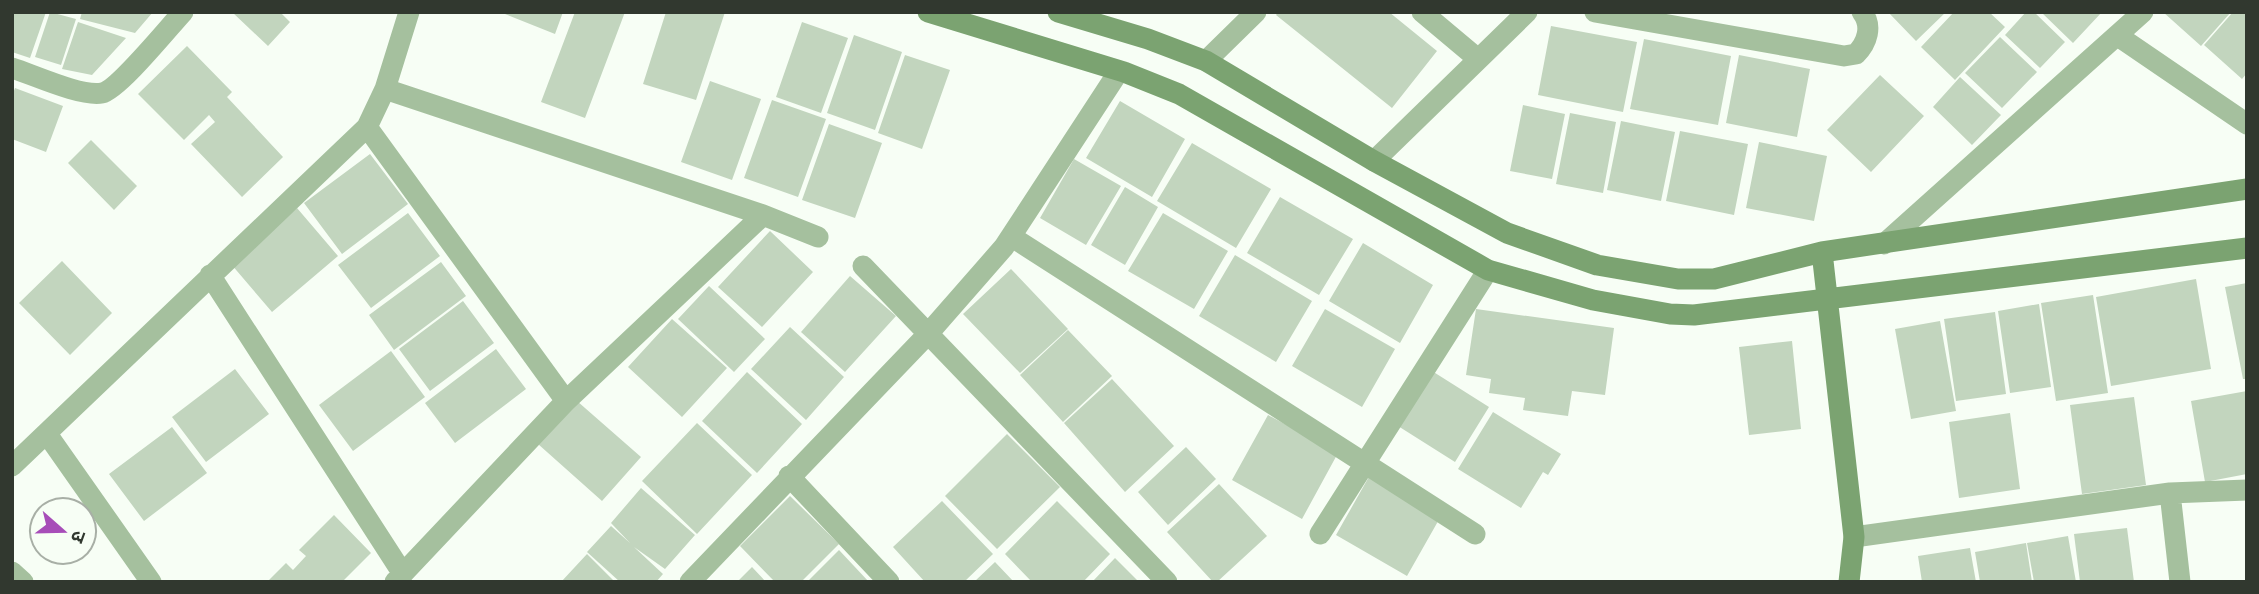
<svg xmlns="http://www.w3.org/2000/svg" width="2259" height="594" font-family="'Roboto Condensed','Noto Sans Devanagari',sans-serif">
	<style>
		.building { fill: #c2d5be }
		.lines { fill: none; stroke-linecap: round; stroke-linejoin: round }
		.street { stroke: #a5c09e; stroke-width: 21 }
		.secondary { stroke: #7ba371; stroke-width: 21 }
	</style>
	<rect width="100%" height="100%" fill="#f7fef5"/>
	<path class="building" d="M12,12H46L30,58L12,52Z
		M50,12L76,19L61,65L35,57Z
		M82,12H153L135,33L80,19Z
		M232,12H280L290,22L268,46Z
		M500,12H563L555,34Z
		M575,12H625L585,118L541,102Z
		M666,12H725L696,100L643,84Z
		M1278,12H1389L1437,51L1392,108L1276,15Z
		M1888,12H1946L1916,41Z
		M1954,12H1989L2005,27L1955,80L1921,47Z
		M2026,12H2034L2065,42L2040,68L2005,35Z
		M2041,12H2102L2073,43Z
		M2163,12H2231L2201,46Z
		M2233,12H2247V73L2242,79L2204,45Z
		M78,22L126,38L92,75L62,69Z
		M802,22L848,38L821,113L776,97Z
		M1551,26L1637,42L1623,112L1538,95Z
		M854,35L902,52L875,130L827,113Z
		M2000,37L2037,72L2002,108L1965,73Z
		M1644,39L1731,56L1718,125L1630,109Z
		M187,46L232,92L227,97L283,157L242,197L191,144L215,122L209,115L184,140L138,94Z
		M905,55L950,70L922,149L878,133Z
		M1739,55L1810,69L1797,137L1726,123Z
		M1880,75L1924,116L1871,172L1827,130Z
		M1960,77L2001,115L1972,145L1933,107Z
		M710,81L761,99L732,180L681,162Z
		M15,88L63,106L46,152L12,139V96Z
		M772,100L826,119L798,197L744,178Z
		M1120,101L1185,139L1152,197L1086,158Z
		M1523,105L1565,114L1552,179L1510,171Z
		M1570,113L1616,122L1603,193L1556,184Z
		M1621,121L1675,132L1661,201L1607,190Z
		M829,124L882,143L855,218L802,200Z
		M1680,131L1748,144L1734,215L1666,201Z
		M91,140L137,186L114,210L68,163Z
		M1759,142L1827,156L1814,221L1746,208Z
		M1192,143L1271,189L1236,248L1157,201Z
		M370,154L408,204L342,254L304,203Z
		M1074,159L1121,186L1086,245L1040,218Z
		M1125,187L1158,207L1125,265L1091,245Z
		M1280,197L1353,239L1319,295L1247,253Z
		M297,208L338,256L272,312L231,264Z
		M408,213L440,256L371,308L338,265Z
		M1163,213L1228,251L1194,309L1128,271Z
		M770,231L813,272L762,327L718,287Z
		M1363,243L1433,285L1400,343L1329,301Z
		M1235,255L1312,301L1276,362L1199,316Z
		M62,261L112,313L70,355L19,303Z
		M441,262L466,296L394,350L369,315Z
		M1011,269L1068,329L1020,373L963,314Z
		M850,276L896,316L845,372L801,332Z
		M2196,279L2211,369L2111,386L2096,297Z
		M2247,283V379H2243L2225,287Z
		M709,286L765,339L734,372L678,319Z
		M2093,295L2108,393L2056,401L2041,303Z
		M463,301L494,343L430,391L399,349Z
		M2039,304L2051,387L2010,393L1998,311Z
		M1325,309L1395,349L1362,407L1292,366Z
		M1476,309L1614,328L1605,395L1572,391L1568,416L1523,410L1525,398L1489,393L1491,379L1466,375Z
		M1995,312L2006,394L1956,401L1944,319Z
		M672,319L727,368L682,417L628,367Z
		M1940,321L1956,411L1911,419L1895,329Z
		M790,327L844,377L806,420L751,369Z
		M1068,330L1112,376L1063,422L1020,375Z
		M1792,341L1801,429L1749,435L1739,347Z
		M496,349L526,389L455,443L425,403Z
		M391,351L425,397L353,451L319,405Z
		M235,369L269,414L206,462L172,417Z
		M1432,371L1489,407L1455,462L1398,426Z
		M747,372L802,424L757,473L702,421Z
		M1112,379L1174,446L1125,492L1064,423Z
		M2247,391V474L2205,482L2191,401Z
		M2134,397L2146,485L2082,494L2070,405Z
		M577,401L641,457L602,501L538,444Z
		M1493,412L1561,454L1548,475L1543,472L1521,508L1458,469Z
		M2010,413L2020,489L1959,498L1949,422Z
		M1268,415L1338,453L1302,519L1232,480Z
		M697,423L752,475L697,534L642,481Z
		M172,427L207,473L144,521L109,474Z
		M1007,434L1060,487L997,549L945,496Z
		M1186,447L1216,479L1168,525L1138,492Z
		M1370,475L1441,516L1407,576L1336,535Z
		M1219,484L1267,536L1217,582H1213L1167,532Z
		M641,488L695,535L665,569L634,547L663,574L656,582H620L587,552L611,526L630,543L611,523Z
		M790,496L839,544L801,582H775L740,546Z
		M942,501L993,554L964,582H925L893,547Z
		M1057,501L1110,554L1083,582H1032L1005,554Z
		M334,515L371,553L342,582H267L286,563L293,570L306,556L299,550Z
		M2127,528L2134,582H2080L2074,534Z
		M2068,536L2076,582H2034L2027,543Z
		M2026,543L2032,582H1980L1975,552Z
		M1970,548L1976,582H1922L1918,556Z
		M839,550L869,582H807Z
		M587,554L615,582H561Z
		M1115,558L1139,582H1092Z
		M995,562L1014,582H974Z
		M752,567L766,582H737Z"/>
	<g class="lines">
		<path class="street" d="M1422,12L1478,59
			M1595,12L1844,56L1856,54C1867,43 1873,26 1862,12
			M2118,36L2247,124
			M1206,61L1256,12
			M12,68C34,75 81,97 102,93C118,90 169,27 183,12
			M385,89L763,215L818,237
			M367,127L566,401
			M1374,161L1527,12
			M1012,237L1475,534
			M1884,244L2143,12
			M863,266L1167,582
			M210,275L403,574
			M47,434L151,582
			M12,466L367,127L385,89L409,12
			M789,476L889,582
			M2170,493L2180,582
			M1320,534L1488,270
			M1854,537L2170,493L2247,490
			M12,572L23,582
			M395,582L566,401L763,215
			M690,582L927,335L1004,247L1119,71"/>
		<path class="secondary" d="M928,12L1124,72L1179,94L1488,270L1593,300L1670,314L1694,315L2247,248
			M1058,12L1148,39L1206,61L1374,161L1507,233L1597,265L1678,279H1714L1822,252L2247,189
			M1822,252L1854,537L1849,582"/>
	</g>
	<rect width="2259" height="594" fill="none" stroke="#31382f" stroke-width="28"/>
	<g transform="translate(63 531) rotate(110)"><circle r="33" fill="#f7fef5" stroke="#a8afa6" stroke-width="2"/>
	<path d="M0-5L12 26L0 18L-12 26Z" fill="#a74db8"/>
	<text y="-10" font-size="19" font-weight="bold" text-anchor="middle" fill="#31382f">उ</text>
	</g>
</svg>
